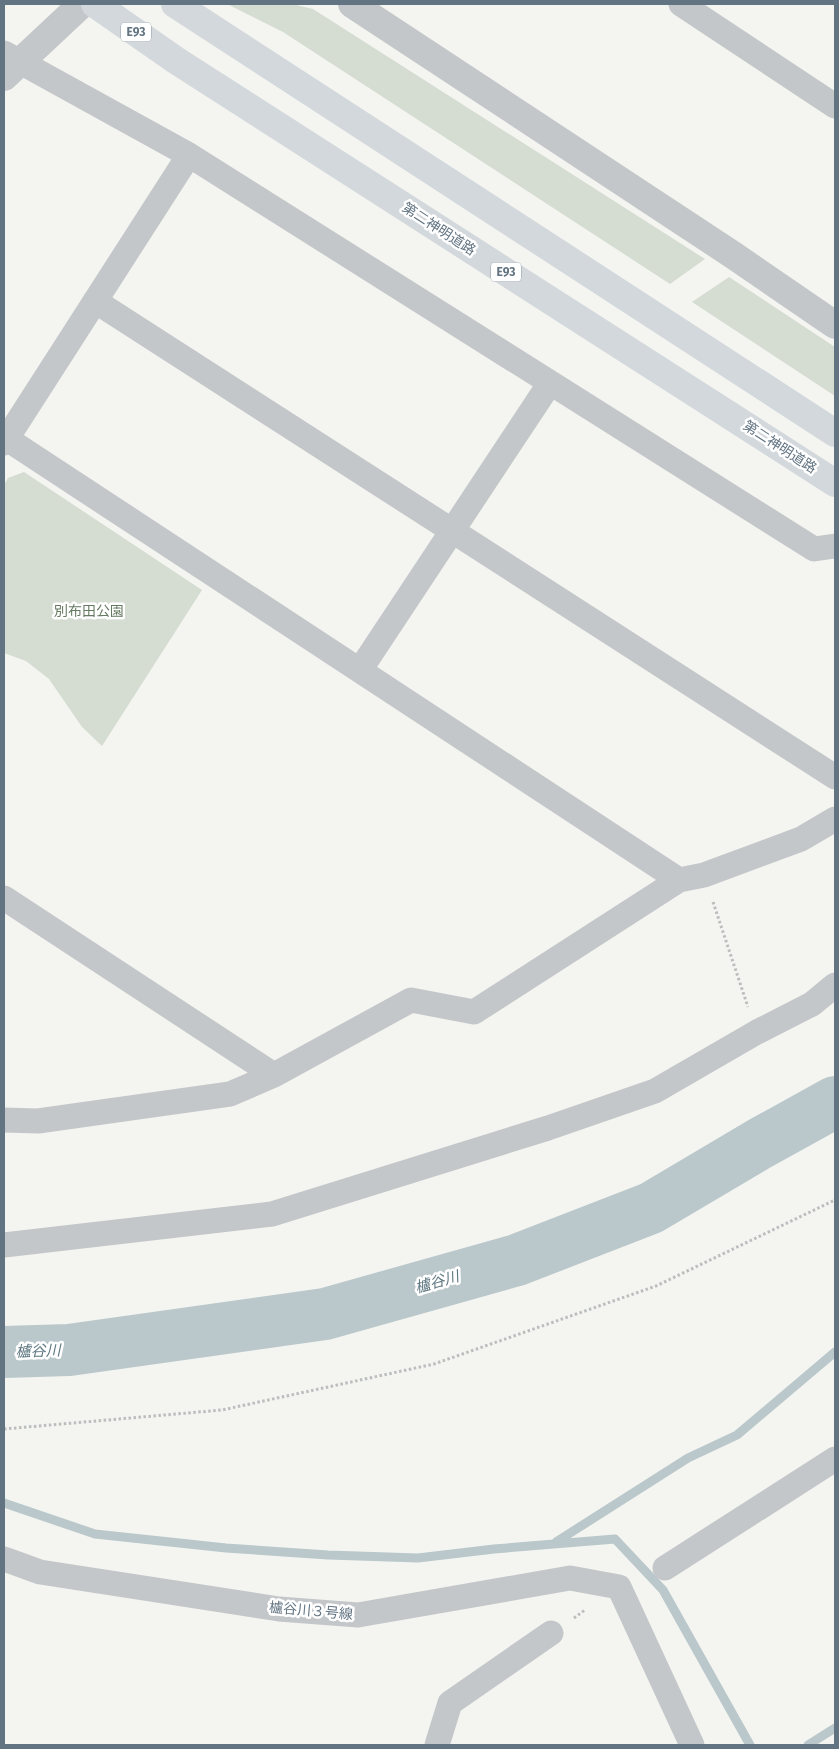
<svg xmlns="http://www.w3.org/2000/svg" width="839" height="1749" font-family="'Fira Sans','Noto Sans JP',sans-serif">
	<style>
		.green { fill: #d5dcd1 }
		.lines { fill: none; stroke-linecap: round; stroke-linejoin: round }
		.stream { stroke: #bac7cb; stroke-width: 9 }
		.river { stroke: #bac7cb; stroke-width: 52 }
		.path { stroke: #bbbdbf; stroke-width: 3; stroke-dasharray: 2.5 2.5; stroke-linecap: butt }
		.minor { stroke: #c4c7ca; stroke-width: 25 }
		.tertiary { stroke: #c4c7ca; stroke-width: 28 }
		.motorway { stroke: #d3d8dc; stroke-width: 28 }
		.labels { text-anchor: middle; dominant-baseline: central; stroke-width: 5; stroke-linejoin: round; paint-order: stroke }
		.shield { fill: #fff; stroke: #919ea8; stroke-width: 1 }
		.shield-label { font-size: 12px; font-weight: bold; fill: #627482 }
		.street-label { font-size: 14px; fill: #627482; stroke: #fff }
		.park-label { font-size: 14px; fill: #667961; stroke: #fff }
		.water-label { font-size: 15px; font-style: italic; fill: #5e7780; stroke: #fff }
	</style>
	<rect width="100%" height="100%" fill="#f4f5f0"/>
	<path class="green" d="M227,4H292L313,9L705,259L670,284L283,32Z
		M729,277L835,347V396L692,302Z
		M24,472L202,590L102,746L82,727L49,679L26,661L4,653V485L8,478Z"/>
	<g class="lines">
		<path class="stream" d="M4,1503L95,1534L226,1548L328,1555L418,1558L494,1549L615,1539L663,1590L750,1745
			M556,1542L688,1458L737,1435L835,1352
			M808,1745L835,1728"/>
		<path class="river" d="M4,1352L69,1350L325,1314L517,1260L651,1208L759,1144L835,1102"/>
		<path class="path" d="M713,902L748,1007
			M4,1429L222,1410L434,1364L656,1286L835,1200
			M574,1618L585,1610"/>
		<path class="minor" d="M681,4L835,106
			M4,53L189,155L814,549L835,546
			M95,301L835,777
			M4,437L679,880
			M4,443L189,155
			M360,670L550,383
			M4,898L274,1075
			M4,1120L38,1121L230,1094L274,1075L411,1000L474,1012L679,880L704,875L801,839L835,819
			M4,1245L272,1214L548,1128L655,1091L757,1032L812,1004L835,985
			M4,1559L40,1572L279,1609L358,1615L570,1578L619,1587L692,1745
			M665,1568L835,1459
			M437,1745L450,1703L551,1633"/>
		<path class="tertiary" d="M352,4L733,255L835,325
			M4,77L82,4"/>
		<path class="motorway" d="M95,4L177,61L835,483
			M175,4L835,433"/>
	</g>
	<g class="labels">
		<g class="shield">
			<rect x="121" y="22.5" width="30" height="19" rx="4"/>
			<rect x="491" y="262.5" width="30" height="19" rx="4"/>
		</g>
		<g class="shield-label">
			<text x="136" y="32">E93</text>
			<text x="506" y="272">E93</text>
		</g>
		<g class="street-label">
			<text transform="translate(439 229) rotate(33)">第二神明道路</text>
			<text transform="translate(780 447) rotate(33)">第二神明道路</text>
			<text transform="translate(311 1611) rotate(5)">櫨谷川３号線</text>
		</g>
		<g class="park-label">
			<text x="89" y="611">別布田公園</text>
		</g>
		<g class="water-label">
			<text transform="translate(437 1282) rotate(-16)">櫨谷川</text>
			<text transform="translate(38 1351) rotate(-2)">櫨谷川</text>
		</g>
	</g>
	<rect width="839" height="1749" fill="none" stroke="#627482" stroke-width="10"/>
</svg>
